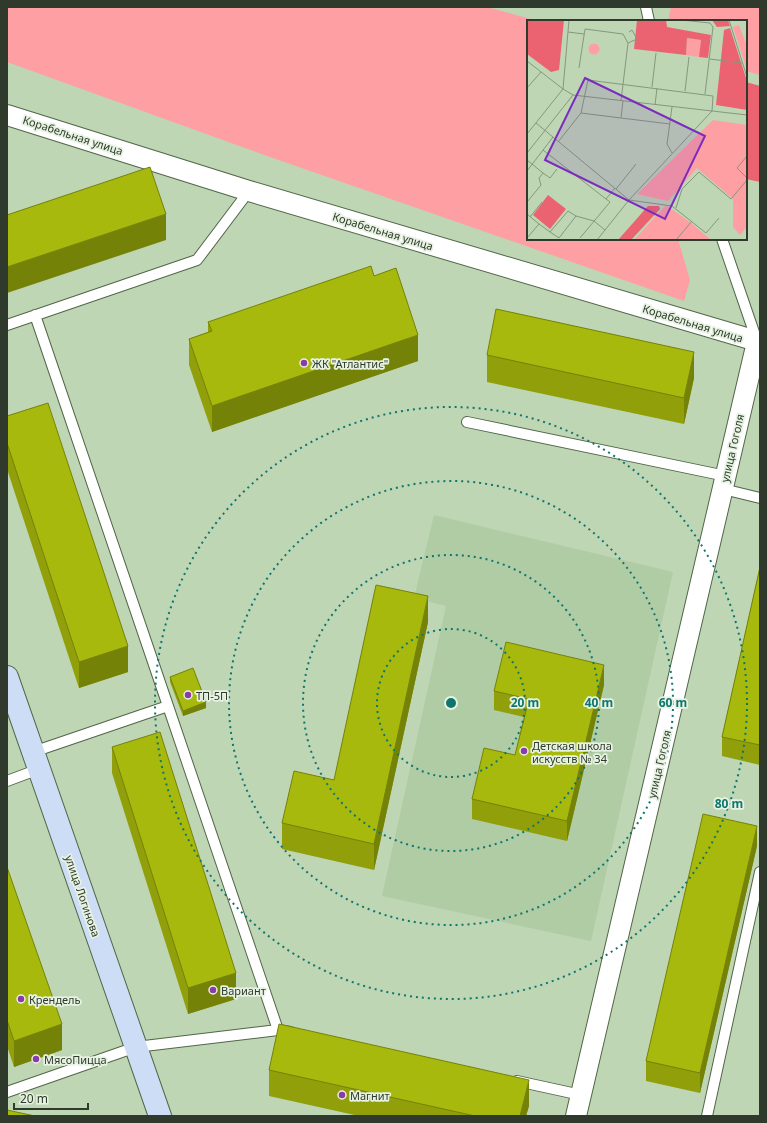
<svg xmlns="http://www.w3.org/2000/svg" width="767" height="1123" font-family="'Noto Sans',sans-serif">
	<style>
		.built { fill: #afcca4 }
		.green { fill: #fe9fa4 }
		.forest { fill: #eb6371 }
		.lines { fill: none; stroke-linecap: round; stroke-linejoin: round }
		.lane-casing { stroke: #516648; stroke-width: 12 }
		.street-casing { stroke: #516648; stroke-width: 22 }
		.secondary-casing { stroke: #516648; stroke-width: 24 }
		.lane { stroke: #fff; stroke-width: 10 }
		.street { stroke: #fff; stroke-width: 20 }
		.secondary { stroke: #ccddf5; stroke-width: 22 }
		.wall { fill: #909f0a }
		.shaded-wall { fill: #758208 }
		.building { fill: #a7b90c; stroke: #758208 }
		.ring { fill: none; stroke: #0f766e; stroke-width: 2; stroke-dasharray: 2 4 }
		.poi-dot { fill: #8c3aa8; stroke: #e7f3e2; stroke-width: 1.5 }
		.labels { text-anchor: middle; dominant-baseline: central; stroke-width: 3.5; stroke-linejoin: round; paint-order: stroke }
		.street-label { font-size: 11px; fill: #303a2c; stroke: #e7f3e2 }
		.poi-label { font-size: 11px; fill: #303a2c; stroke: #e7f3e2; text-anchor: start }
		.inset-road { fill: none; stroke: #85987e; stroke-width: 1 }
		.view { fill: #7b2cbf; fill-opacity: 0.15; stroke: #7b2cbf; stroke-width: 2 }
		.inset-edge { fill: none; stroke: #303a2c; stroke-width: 2 }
		.centre { fill: #0f766e; stroke: #e7f3e2; stroke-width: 2 }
		.ring-label { font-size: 12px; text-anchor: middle; font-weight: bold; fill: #0f766e; stroke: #e7f3e2; stroke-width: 3.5; stroke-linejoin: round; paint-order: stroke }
	</style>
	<rect width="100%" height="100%" fill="#bed6b4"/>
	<path class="built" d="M434,515L673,572L591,941L382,896L446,606L414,598Z"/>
	<path class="green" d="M7,7H487L538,21H528V239H678L690,280L684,301L270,157L7,62Z
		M671,7H760V75L746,71V21H668Z"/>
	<path class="forest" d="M746,82L760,86V182L746,179Z"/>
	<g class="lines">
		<g class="lane-casing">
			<path id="lane" d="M646,7L649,21
				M722,239L757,341
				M35,315L168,706
				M7,325L197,260L249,191
				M467,422L726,476
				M723,489L760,498
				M33,752L168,706L278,1030L290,1032
				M7,781L39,769
				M517,1081L581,1095
				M7,1092L136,1047L278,1030
				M707,1116L760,872"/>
		</g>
		<g class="street-casing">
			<path id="street" d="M7,115L249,191L760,342
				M576,1116L757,342"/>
		</g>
		<g class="secondary-casing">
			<path id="secondary" d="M7,677L160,1116"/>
		</g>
		<use href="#lane" class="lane"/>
		<use href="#street" class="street"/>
		<use href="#secondary" class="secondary"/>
	</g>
	<path class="wall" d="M374,276L418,361L212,432L189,365V339L208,332V322Z
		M487,355L694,378L684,424L487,382Z
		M7,416L128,672L79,688L7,469Z
		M760,567V765L722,756V737Z
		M428,622L374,870L282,849V823L334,780Z
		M170,677L206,708L183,716L170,682Z
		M604,685L567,841L472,819V799L515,755L524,717L494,710V691Z
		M112,747L236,999L188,1014L112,773Z
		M757,846L700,1093L646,1081V1061Z
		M7,867L62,1050L14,1067L7,1046Z
		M269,1070L529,1106L526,1116H359L269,1096Z"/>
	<path class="shaded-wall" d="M166,214V240L7,293V267Z
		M418,335V361L212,432V406Z
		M694,352V378L684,424V398Z
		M428,596V622L374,870V844Z
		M128,646V672L79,688V662Z
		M604,665V685L567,841V821Z
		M206,702V708L183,716V711Z
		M757,826V846L700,1093V1073Z
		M236,973V999L188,1014V988Z
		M62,1024V1050L14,1067V1041Z
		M529,1080V1106L526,1116H520Z"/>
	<path class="building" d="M150,167L166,214L7,267V215Z
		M371,266L374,276L396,268L418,335L212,406L189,339L212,331L208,322Z
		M496,309L694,352L684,398L487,355Z
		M48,403L128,646L79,662L7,443V416Z
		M760,567V745L722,737Z
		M376,585L428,596L374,844L282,823L294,771L334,780Z
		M506,642L604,665L567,821L472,799L484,748L515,755L529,699L494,691Z
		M193,668L206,702L183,711L170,677Z
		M160,732L236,973L188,988L112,747Z
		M703,814L757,826L700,1073L646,1061Z
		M7,867L62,1024L14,1041L7,1020Z
		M279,1024L529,1080L520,1116H475L269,1070Z
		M7,1110L35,1116H7Z"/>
	<g class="ring">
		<circle cx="451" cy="703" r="74"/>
		<circle cx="451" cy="703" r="148"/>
		<circle cx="451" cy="703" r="222"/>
		<circle cx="451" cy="703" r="296"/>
	</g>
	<g class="poi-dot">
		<circle cx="304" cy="363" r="4"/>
		<circle cx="188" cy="695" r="4"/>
		<circle cx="524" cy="751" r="4"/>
		<circle cx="213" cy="990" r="4"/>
		<circle cx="21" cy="999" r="4"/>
		<circle cx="36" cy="1059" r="4"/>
		<circle cx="342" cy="1095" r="4"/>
	</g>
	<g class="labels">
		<g class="street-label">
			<text transform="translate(73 135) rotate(18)">Корабельная улица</text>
			<text transform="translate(383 231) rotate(17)">Корабельная улица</text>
			<text transform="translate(693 323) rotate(17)">Корабельная улица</text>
			<text transform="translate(732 448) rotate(-77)">улица Гоголя</text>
			<text transform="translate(659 764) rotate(-77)">улица Гоголя</text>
			<text transform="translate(83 896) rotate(71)">улица Логинова</text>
		</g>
		<g class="poi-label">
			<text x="312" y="363">ЖК "Атлантис"</text>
			<text x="196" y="695">ТП-5П</text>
			<text x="532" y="745">Детская школа<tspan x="532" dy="13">искусств № 34</tspan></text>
			<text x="221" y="990">Вариант</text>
			<text x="29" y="999">Крендель</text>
			<text x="44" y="1059">МясоПицца</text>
			<text x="350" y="1095">Магнит</text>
		</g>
	</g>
	<g transform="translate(527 20)">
		<rect width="220" height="220" fill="#bed6b4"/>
		<path d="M212,5L220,26V50L206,7ZM160,18L174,20L172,37L159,35ZM61.5 29a5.5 5.5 0 1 1 11 0a5.5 5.5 0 1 1-11 0ZM186,100L220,105V207L213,215L206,207V179L170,148L141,181L110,174ZM139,185L164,203L184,220H107Z" fill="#fe9fa4"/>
		<path d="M0,0H37L32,50L24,52L0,34ZM110,0H139L140,7L184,15L181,38L172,37L174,20L160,18L159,35L107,29ZM185,0H201L203,6L190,7ZM203,8L220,61V90L189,85L197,10ZM21,175L39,189L23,209L6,195ZM121,186H132L133,189L104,220H91Z" fill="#eb6371"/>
		<path class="inset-road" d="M154,0L183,3L186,7L178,74M202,0L220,57M41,12L57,14M183,39L215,43M0,41L36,69M52,48L58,9L96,14L101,23L110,19L105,10L102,12M125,67L129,33M0,68L14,52M36,69L42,0M158,71L162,37M94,81L101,23M128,85L130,68M54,93L61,60L186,76L185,91L102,180L70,220M94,98L143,104M9,103L102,180L145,186L179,213L192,198M0,114L36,69L46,75L220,95M31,122L54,93L94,98L96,81M16,130L79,179L88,168M0,133L46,75M145,133L140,124L145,87M220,136L210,148L220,158M0,140L16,153L12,158L14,165L0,182M0,151L26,117M16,153L23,158L30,149M89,169L109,144M149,188L155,169L172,152L204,179L220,160M0,194L12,204L0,218M49,196L67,201L78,210M3,197L15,182M12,204L23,212L41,191L49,196L32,218L23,212M53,218L83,182L79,179M149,220L165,201"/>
		<path class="view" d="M58,58L178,116L138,199L18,140Z"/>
		<rect width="220" height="220" class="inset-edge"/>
	</g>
	<circle cx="451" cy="703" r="6" class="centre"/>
	<g class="ring-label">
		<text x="525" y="707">20 m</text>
		<text x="599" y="707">40 m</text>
		<text x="673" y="707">60 m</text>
		<text x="729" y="808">80 m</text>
	</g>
	<rect width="767" height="1123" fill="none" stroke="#303a2c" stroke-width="16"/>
	<path d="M14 1103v6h74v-6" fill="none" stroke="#303a2c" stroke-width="2"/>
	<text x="20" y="1103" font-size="12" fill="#303a2c" stroke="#e7f3e2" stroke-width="3" paint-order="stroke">20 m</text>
</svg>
